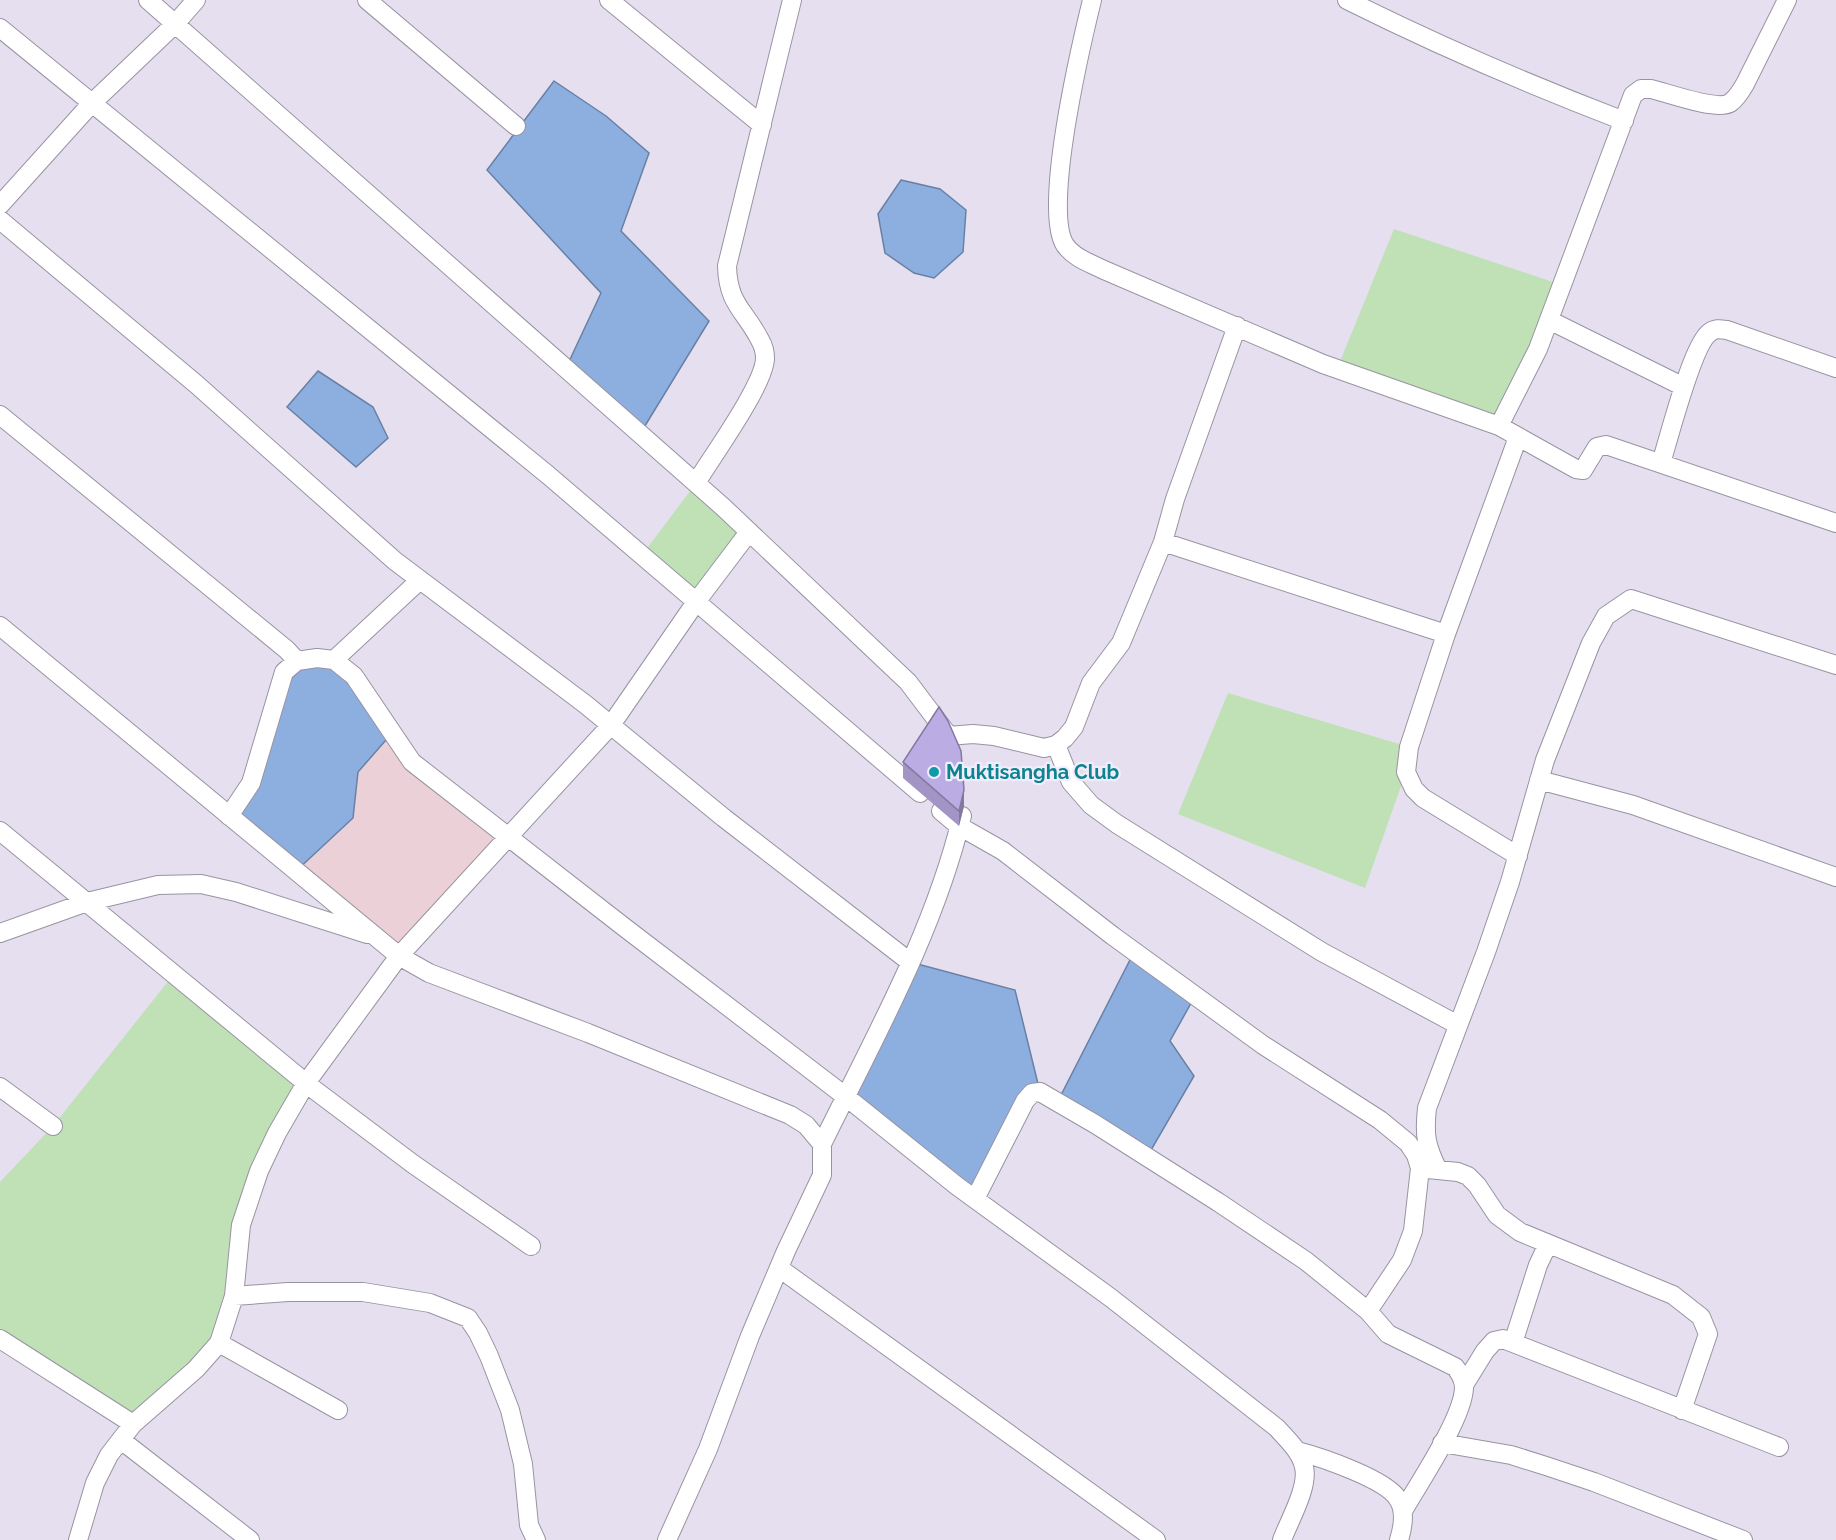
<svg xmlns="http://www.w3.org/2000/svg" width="1836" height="1540" font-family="Raleway,sans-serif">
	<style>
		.education { fill: #ebd1d7 }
		.green { fill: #bfe1b5 }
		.water { fill: #8dafe0; stroke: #6980a4; stroke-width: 1.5 }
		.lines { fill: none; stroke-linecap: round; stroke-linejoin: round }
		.minor-casing { stroke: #9893a2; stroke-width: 20 }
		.minor { stroke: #fff; stroke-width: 18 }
		.wall { fill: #a294c4 }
		.shaded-wall { fill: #8478a0 }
		.building { fill: #bcace4; stroke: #8478a0; stroke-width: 1.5 }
		.culture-dot { fill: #0f9aa8; stroke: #f2edfd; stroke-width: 2 }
		.labels { text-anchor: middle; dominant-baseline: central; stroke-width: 4.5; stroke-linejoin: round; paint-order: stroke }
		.culture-label { font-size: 20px; font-weight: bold; fill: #0d838f; stroke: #f2edfd; text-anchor: start }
	</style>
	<rect width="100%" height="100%" fill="#e5dfef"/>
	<path class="education" d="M393,732L401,743L507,836L399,956L296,871L352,818L358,772Z"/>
	<path class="green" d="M1394,229L1562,285L1499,426L1337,369Z
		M696,483L749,532L696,602L642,555Z
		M1228,693L1409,747L1406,772L1365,888L1178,814Z
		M174,974L306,1083L259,1171L219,1343L133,1424L0,1339V1182L53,1126Z"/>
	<path class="water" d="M554,81L606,116L649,153L621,231L709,321L640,434L566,368L601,293L487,170Z
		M901,180L940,189L966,210L963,252L934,278L914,273L885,253L878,214Z
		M318,371L373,407L388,438L356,467L287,407Z
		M334,660L393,732L358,772L353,818L296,871L229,816L284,672Z
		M1134,952L1195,996L1170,1041L1194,1076L1147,1157L1058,1101Z
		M910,962L1015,990L1040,1092L975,1199L845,1096Z"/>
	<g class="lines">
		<g class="minor-casing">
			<path id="minor" d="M148,0L723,507L908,682L948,735
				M367,0L516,126
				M609,0L762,125
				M1092,0C1081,45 1042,210 1065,245C1074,258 1090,263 1104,270L1323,364L1499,426L1576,469L1583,470L1597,447L1606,445L1836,523
				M1347,0C1437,45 1530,85 1624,121
				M0,28L548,475L920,793
				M0,205L91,104L175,24L196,0
				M0,220L196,384L395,561L585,704L724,818L910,962
				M1549,320L1684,387
				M0,415L287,650L297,661
				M1499,426L1538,349L1633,95L1641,89H1651C1668,93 1716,111 1730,103C1737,98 1741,91 1745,84L1787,0
				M1661,463C1669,438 1692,346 1709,333C1715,328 1720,329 1727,330L1836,368
				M696,483C711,458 765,384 765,358C765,352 763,345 760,340C745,310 728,305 727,266L792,0
				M1163,542L1446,634
				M0,626L399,956L429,973L588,1033L790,1115L806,1125L822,1144V1175L786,1251L750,1336L708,1449L667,1540
				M334,660L420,580
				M948,736L973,734L994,736L1044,748L1056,745L1065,738L1074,727L1091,683L1121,643L1163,542L1175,499L1237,326
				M1056,745L1071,782L1091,805L1117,824L1322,952L1458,1025
				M1539,780L1633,805L1836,877
				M941,811L959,826L1003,851L1113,936L1263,1045L1380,1120L1408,1143L1416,1155L1420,1168L1413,1231L1402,1260L1368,1311
				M229,816L251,783L284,672L297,661L317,658L334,660L354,676L412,762L624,927L845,1096L957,1186L1111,1298L1277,1428C1287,1439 1301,1452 1304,1467C1309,1487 1289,1521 1282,1540
				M0,831L312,1088L413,1164L531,1246
				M1518,856L1423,798L1414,789L1406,772L1409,747L1446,634L1518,437
				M0,933L87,902L158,885L201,884L236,892L367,934
				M0,1087L53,1126
				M822,1144C874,1038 934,932 962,816
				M1428,1169L1458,1172L1468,1176L1477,1185L1497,1215L1520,1232L1673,1295L1701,1317L1708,1334L1682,1410
				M1438,1170C1426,1146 1424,1135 1427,1108L1486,952L1510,882L1545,760L1591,643L1606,616L1631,599L1836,665
				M975,1199L1025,1101L1032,1093L1040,1092L1095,1124L1218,1202L1306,1261L1368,1311L1388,1334L1455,1367C1460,1373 1464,1380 1464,1388C1463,1418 1419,1483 1403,1511
				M779,1268L1156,1540
				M234,1296L288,1292H363L430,1303L468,1318L478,1333L489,1356L510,1410L523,1464L529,1525L536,1540
				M0,1339L133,1424
				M219,1343L338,1410
				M1513,1343L1538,1265L1548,1244
				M1464,1385L1485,1351L1494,1341L1503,1339L1779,1447
				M121,1440L250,1540
				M1442,1443L1511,1455L1546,1466L1594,1482L1743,1540
				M1297,1451C1320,1457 1386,1479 1398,1499C1406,1511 1403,1527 1399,1540
				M78,1540L95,1483L109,1455L133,1424L196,1369L219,1343L234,1296L241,1225L259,1171L277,1133L306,1083L399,956L611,725L696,602L749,532"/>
		</g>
		<use href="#minor" class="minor"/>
	</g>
	<path class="wall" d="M903,762L964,806L959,826L903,778Z"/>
	<path class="shaded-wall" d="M964,790V806L959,826V811Z"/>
	<path class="building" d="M939,707L948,721L961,751L964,790L959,811L903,762Z"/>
	<circle class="culture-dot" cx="934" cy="772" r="6"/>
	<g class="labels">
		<g class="culture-label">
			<text x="946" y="772">Muktisangha Club</text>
		</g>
	</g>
</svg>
